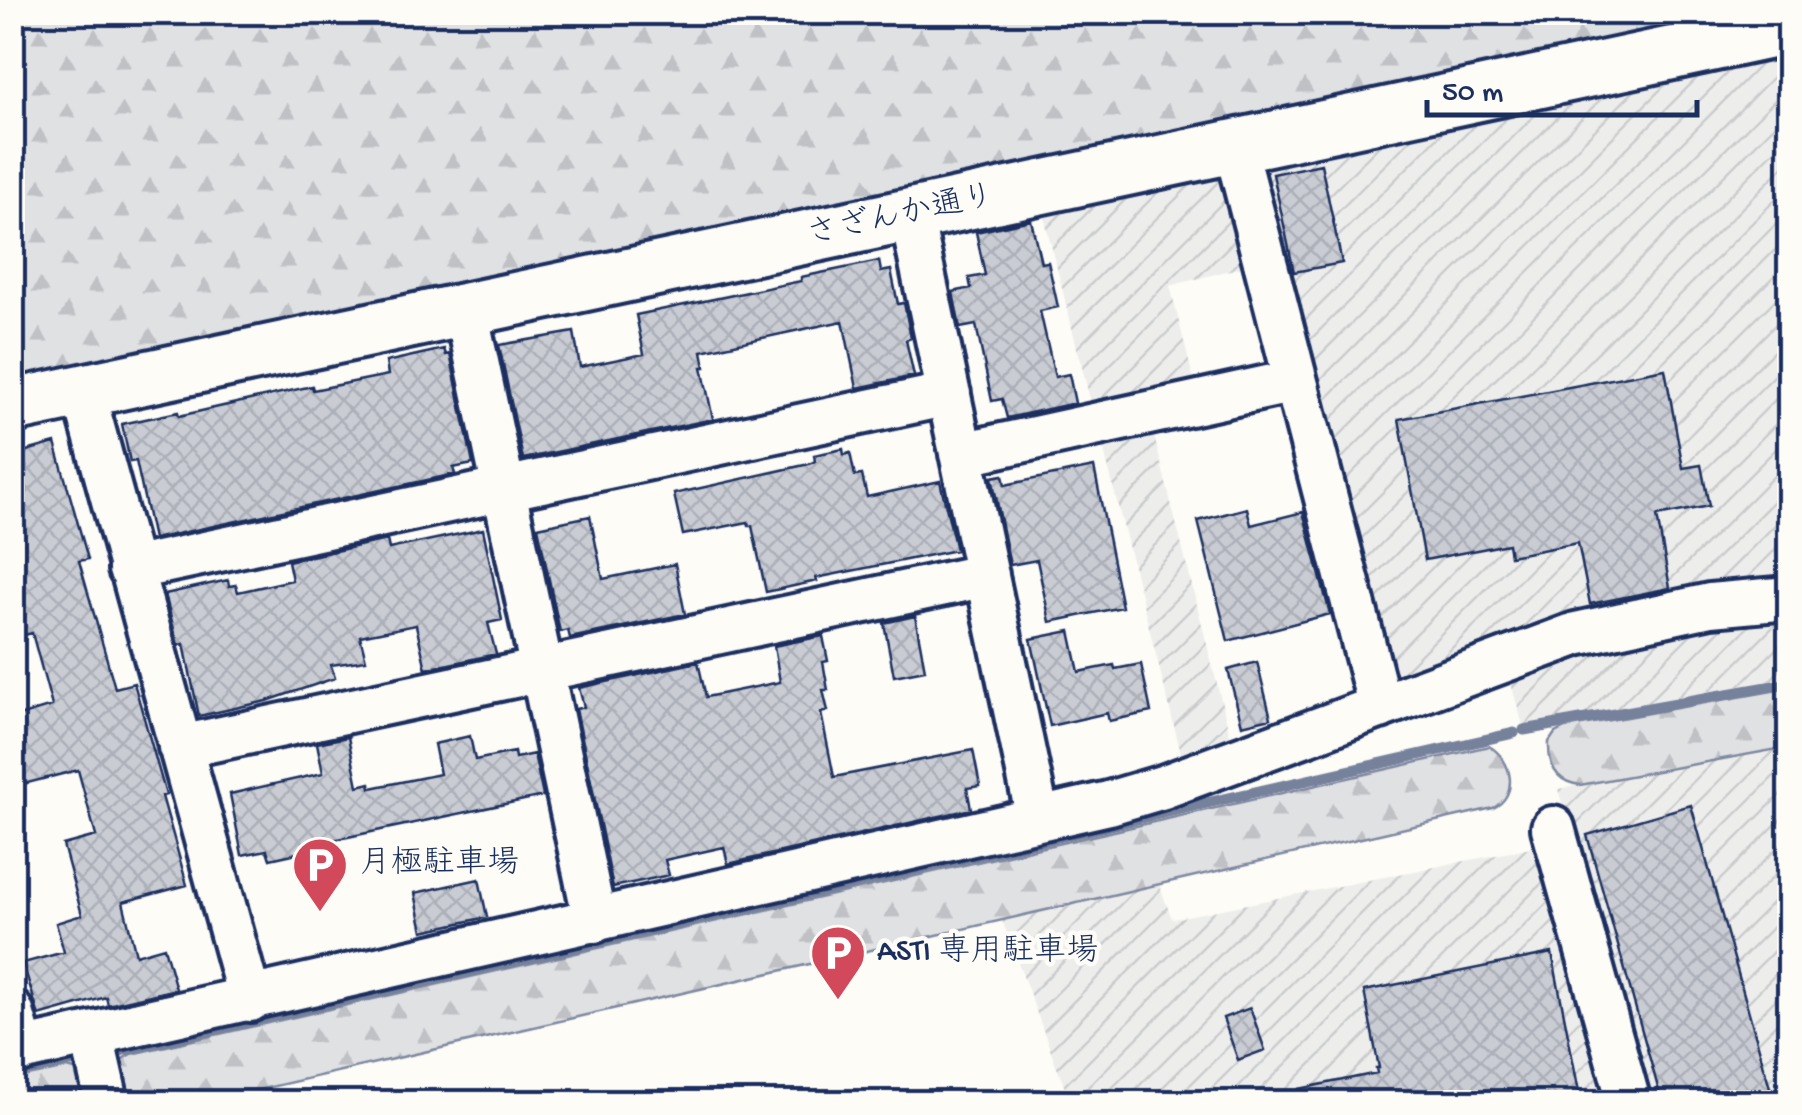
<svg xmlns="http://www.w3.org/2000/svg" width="1802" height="1115" font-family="'Gochi Hand','Klee One',sans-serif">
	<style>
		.industrial { fill: url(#industrial-furrows) }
		.forest { fill: url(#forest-firs); stroke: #7e88a0; stroke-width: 2.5 }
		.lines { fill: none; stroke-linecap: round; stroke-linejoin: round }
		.stream { stroke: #76819c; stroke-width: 11 }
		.building { fill: url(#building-cross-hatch); stroke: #1b2f5e; stroke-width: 2.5 }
		.minor-casing { stroke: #1b2f5e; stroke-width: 50 }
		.tertiary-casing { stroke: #1b2f5e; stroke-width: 60 }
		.minor { stroke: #fdfcf7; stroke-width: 42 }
		.tertiary { stroke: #fdfcf7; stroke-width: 52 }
		.labels { text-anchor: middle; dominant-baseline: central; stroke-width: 9; stroke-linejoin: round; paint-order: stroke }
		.street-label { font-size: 32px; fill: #1b2f5e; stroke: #fdfcf7 }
		.poi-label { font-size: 32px; fill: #1b2f5e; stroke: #fdfcf7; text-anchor: start }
	</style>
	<defs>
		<pattern id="industrial-furrows" width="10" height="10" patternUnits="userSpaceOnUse" patternTransform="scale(2.5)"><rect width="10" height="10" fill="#edeeec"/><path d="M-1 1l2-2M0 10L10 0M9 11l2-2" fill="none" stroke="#cbcccd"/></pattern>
		<pattern id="forest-firs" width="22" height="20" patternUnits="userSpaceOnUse" patternTransform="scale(2.5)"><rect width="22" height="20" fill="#e0e1e3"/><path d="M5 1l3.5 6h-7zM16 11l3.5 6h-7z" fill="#c0c1c5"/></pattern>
		<pattern id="building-cross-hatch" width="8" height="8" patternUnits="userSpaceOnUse" patternTransform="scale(2.5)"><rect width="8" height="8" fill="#c9ccd3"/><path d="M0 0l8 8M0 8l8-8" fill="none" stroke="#acb0b8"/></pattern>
	</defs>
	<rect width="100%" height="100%" fill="#fdfcf7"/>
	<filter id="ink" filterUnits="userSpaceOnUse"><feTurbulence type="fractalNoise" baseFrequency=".01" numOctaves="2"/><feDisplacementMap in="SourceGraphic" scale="20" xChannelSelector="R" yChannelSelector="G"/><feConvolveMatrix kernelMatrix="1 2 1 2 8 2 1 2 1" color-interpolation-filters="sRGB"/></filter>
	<g filter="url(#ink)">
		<path class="industrial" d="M1789,50V585L1392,688L1261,163Z
			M1218,172L1232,180L1253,264L1170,286L1197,393L1094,415L1042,209Z
			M1151,424L1233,747L1184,765L1100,435Z
			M1789,612V677L1523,725L1508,674L1580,647Z
			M1789,747V1102H1646L1558,789Z
			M1541,846L1613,1102H1070L1002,920L1159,884L1172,919Z"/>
		<path class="forest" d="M86,13V12L1733,13L13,379V15Z
			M1789,688V747L1580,785C1556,782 1548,765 1549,742L1555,733L1565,728Z
			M1489,746C1513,760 1519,796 1493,808L205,1102H119L116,1063L131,1054Z
			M67,1068L83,1072L95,1102H13V1079Z"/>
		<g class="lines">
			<path class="stream" d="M1524,730L1790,683
				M107,1054L1514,733
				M12,1073L86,1059"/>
		</g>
		<path class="building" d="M1321,164L1342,263L1294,272L1273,174Z
			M1031,220L1041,263L1048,262L1058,307L1040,311L1055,377L1069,374L1075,403L1007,418L1002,399L992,401L976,325L960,328L953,292L971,288L969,278L985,275L976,232Z
			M879,261L881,272L891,270L898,304L904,303L911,338L906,340L914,376L857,388L843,321L795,331L702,351L705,367H702L713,419L523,459L499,345L574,332L580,367L644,354L636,315L801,281V277Z
			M444,349L446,355L450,354L473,464L453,468L455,474L153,539L136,461L130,462L122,424L178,412L179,416L312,386L313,390L388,375L386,362Z
			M1665,369L1683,468L1701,465L1709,506L1657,516L1670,588L1590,604L1578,543L1510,556L1508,544L1425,560L1399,419Z
			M55,443L88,559L79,561L115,688L134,683L166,795L162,796L187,885L123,902L136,955L164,947L176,989L108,1005L106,997L39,1016L23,963L64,952L56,923L82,915L63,845L96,836L78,770L12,787V718L52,706L32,633L17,637L12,620V455Z
			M843,449L844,455L850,453L855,476L862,475L867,497L940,481L956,550L816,578L817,581L766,592L752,526H749L748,522L683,535L674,494L809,464L815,461L814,455Z
			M1094,467L1122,607L1050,622L1037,560L1010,565L992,477L1003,475L1005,485Z
			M1247,508L1251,525L1303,512L1330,614L1228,641L1198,521Z
			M590,516L603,579L675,564L685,614L570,638L568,630L560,632L538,527Z
			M483,529L502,620L488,623L496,654L426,669L416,625L360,636L366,660L331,665L335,678L267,701L199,716L184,644L178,645L165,594L228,580L229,586L236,585L238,592L292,580L288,561L387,540L389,549Z
			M915,616L925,670L894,676L884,623Z
			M1070,631L1079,672L1114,665L1115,669L1141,664L1151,712L1109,721L1107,713L1050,726L1031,639Z
			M823,636L828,661L823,662L828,690H823L828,711L821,713L834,777L973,750L980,786L967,788L971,809L728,864L724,847L665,860L669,875L613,887L576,709L584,707L579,688L698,662L706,697L780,682L774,646Z
			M1257,662L1271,718L1242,725L1228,670Z
			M470,736L475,760L514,752L515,758L534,754L543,796L324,842L325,847L270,859L267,850L242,855L230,794L323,773L317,743L348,737L358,786L370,783L371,788L440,774L434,744Z
			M1691,805L1774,1102H1662L1587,835Z
			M479,879L487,917L423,931L415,893Z
			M1552,953L1581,1102H1300L1299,1089L1377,1073L1376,1068H1379L1364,991Z
			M1250,1008L1265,1050L1238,1060L1223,1018Z"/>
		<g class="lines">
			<g class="minor-casing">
				<path id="minor" d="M1235,146L1380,707
					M911,215L1038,819
					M466,310L595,921
					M83,391L250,1000
					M961,454L1295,381
					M130,569L949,394
					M180,747L987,575
					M1553,828L1629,1102
					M12,1012L23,1050
					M92,1036L107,1102
					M12,1052L1109,803L1163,787L1576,634L1710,605L1790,598"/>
			</g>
			<g class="tertiary-casing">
				<path id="tertiary" d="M12,406L1790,28"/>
			</g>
			<use href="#minor" class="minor"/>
			<use href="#tertiary" class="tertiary"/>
		</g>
	</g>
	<defs>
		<g id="parking-pin" transform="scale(2.875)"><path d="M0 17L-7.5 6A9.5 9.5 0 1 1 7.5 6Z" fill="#d1495b" stroke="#fdfcf7"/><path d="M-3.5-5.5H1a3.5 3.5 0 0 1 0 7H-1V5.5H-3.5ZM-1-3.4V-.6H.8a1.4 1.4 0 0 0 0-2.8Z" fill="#fff"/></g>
	</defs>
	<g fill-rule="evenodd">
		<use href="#parking-pin" x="320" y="865"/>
		<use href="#parking-pin" x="838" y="953"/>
	</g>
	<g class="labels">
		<g class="street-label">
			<text transform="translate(901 217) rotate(-12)">さざんか通り</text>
		</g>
		<g class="poi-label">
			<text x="359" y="865">月極駐車場</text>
			<text x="877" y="953">ASTI 専用駐車場</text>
		</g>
	</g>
	<rect width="1802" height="1115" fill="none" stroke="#fdfcf7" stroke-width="50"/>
	<rect x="25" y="25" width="1752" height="1065" fill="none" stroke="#1b2f5e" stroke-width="4" filter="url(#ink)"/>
	<path d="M1427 100v15h270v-15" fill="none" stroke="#1b2f5e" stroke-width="5"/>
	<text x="1442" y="100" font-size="30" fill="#1b2f5e" stroke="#fdfcf7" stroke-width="8" paint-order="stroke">50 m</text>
</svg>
